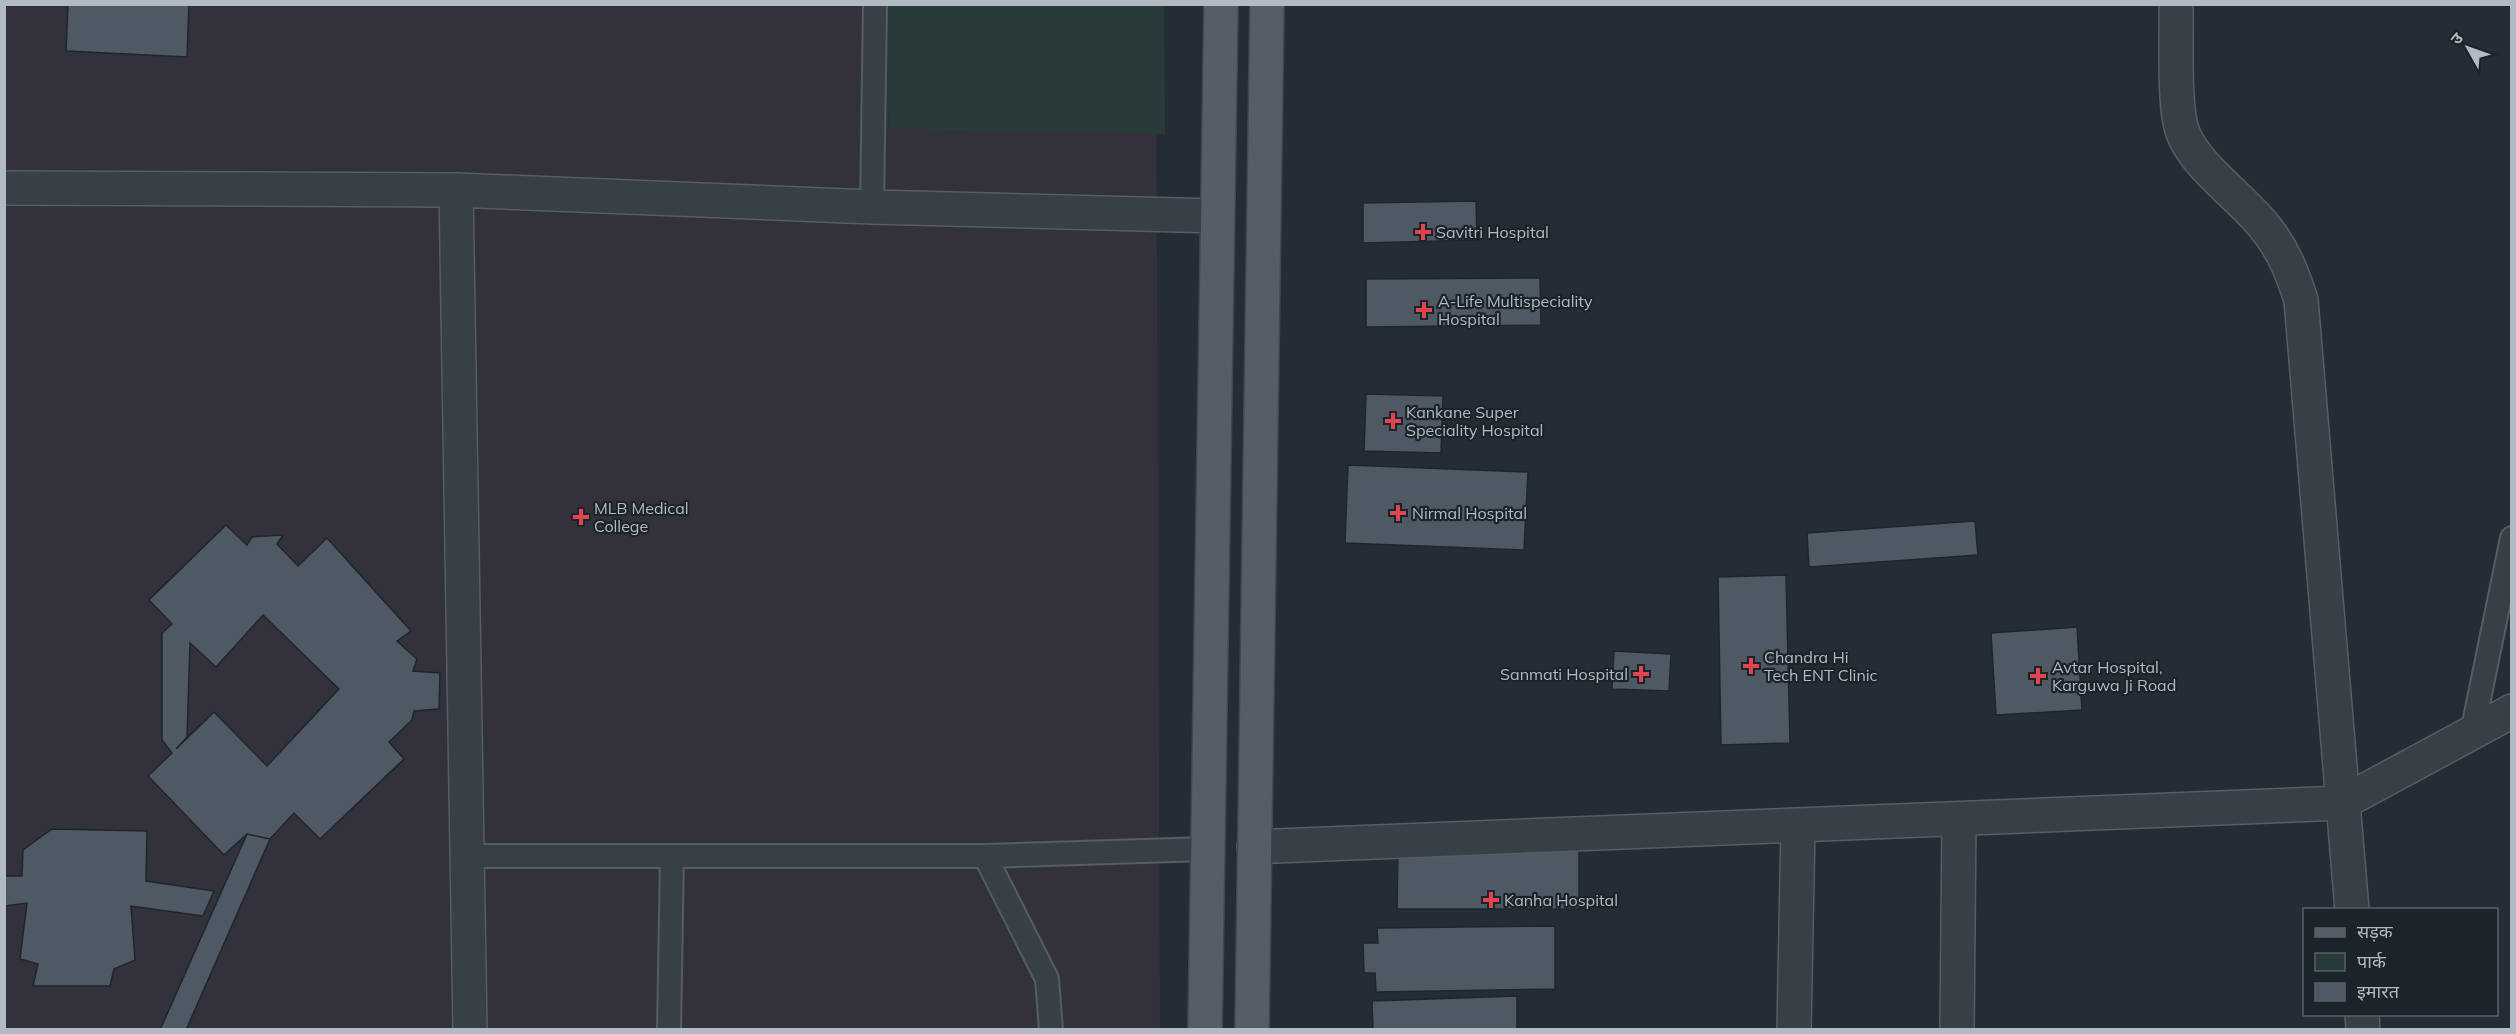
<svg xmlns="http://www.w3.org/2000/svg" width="2516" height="1034" font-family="Mulish,'Noto Sans Devanagari',sans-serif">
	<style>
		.medical { fill: #32313c }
		.green { fill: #293b39 }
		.building { fill: #4f5964; stroke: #1e262d; stroke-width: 1.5; fill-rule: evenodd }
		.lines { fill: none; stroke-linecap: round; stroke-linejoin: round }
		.lane-casing { stroke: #555d65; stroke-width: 26 }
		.street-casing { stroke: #555d65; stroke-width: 36 }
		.primary-casing { stroke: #404850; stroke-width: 36 }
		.lane { stroke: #373f47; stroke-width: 22 }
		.street { stroke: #373f47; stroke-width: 33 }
		.primary { stroke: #555e67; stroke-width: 33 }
		.health-dot { fill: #e0444e; stroke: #1c242b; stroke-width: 2 }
		.labels { text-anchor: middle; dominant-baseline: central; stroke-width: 4.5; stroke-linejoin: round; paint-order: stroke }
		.poi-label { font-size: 16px; fill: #b2bac3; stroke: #1c242b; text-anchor: start }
	</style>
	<rect width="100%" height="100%" fill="#242d36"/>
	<path class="medical" d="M5,5H1156L1160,1029L5,1030Z"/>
	<path class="green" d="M886,5H1164L1165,134L889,129Z"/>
	<path class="building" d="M68,4H189L187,57L66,51Z
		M1476,201L1477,240L1363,243V203Z
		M1540,278L1541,325L1366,327V279Z
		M1366,394L1443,396L1441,453L1364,451Z
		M1348,465L1528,472L1524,550L1345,543Z
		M1975,521L1978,555L1809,567L1807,533Z
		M226,525L247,545L252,537L283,535L277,544L298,566L327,538L411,631L397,641L417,659L413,671L440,673L439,709L414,711L412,720L389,742L404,759L320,839L294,813L270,839L247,834L224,855L148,776L172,753L162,740V633L172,624L149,600ZM263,615L339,689L267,766L214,712L176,749L187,737L190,643L216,667Z
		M1786,575L1790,743L1721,745L1718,577Z
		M2077,627L2082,710L1996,715L1991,633Z
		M1614,651L1671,654L1669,691L1612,689Z
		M52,829L147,831L146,881L214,891L203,916L131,906L135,960L114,969L110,986H33L38,964L20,959L27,903L4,906L5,876H22L23,850Z
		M247,834L270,839L186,1030H160Z
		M1398,848L1579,849V909H1397Z
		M1555,926V989L1376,992L1375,973H1364L1363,943H1378L1377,928Z
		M1517,996V1030H1373L1372,1001Z"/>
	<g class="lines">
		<g class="lane-casing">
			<path id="lane" d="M872,207L875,4
				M2472,733L2512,538
				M467,856H985L1206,849
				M985,856L1047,979L1051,1030
				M669,1030L672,856"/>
		</g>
		<g class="street-casing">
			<path id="street" d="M2176,4C2177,35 2173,108 2183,133C2197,168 2241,197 2264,226C2283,249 2292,272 2301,300L2352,910
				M4,188L456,190L872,207L1217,216
				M456,190L470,1030
				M1254,847L2342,803L2512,711
				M2362,1014L2363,1030
				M1794,1030L1798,826
				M1957,1030L1959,820"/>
		</g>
		<g class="primary-casing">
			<path id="primary" d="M1205,1030L1221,4
				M1252,1030L1267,4"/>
		</g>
		<use href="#lane" class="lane"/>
		<use href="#street" class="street"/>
		<use href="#primary" class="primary"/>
	</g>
	<g class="health-dot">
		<path d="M1420 223h6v6h6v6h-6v6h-6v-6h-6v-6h6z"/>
		<path d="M1421 301h6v6h6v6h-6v6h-6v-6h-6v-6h6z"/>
		<path d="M1390 412h6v6h6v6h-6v6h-6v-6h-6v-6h6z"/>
		<path d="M1395 504h6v6h6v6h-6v6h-6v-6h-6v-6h6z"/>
		<path d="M578 508h6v6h6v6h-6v6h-6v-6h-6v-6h6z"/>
		<path d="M1748 657h6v6h6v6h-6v6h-6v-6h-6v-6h6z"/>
		<path d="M1638 665h6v6h6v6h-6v6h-6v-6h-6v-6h6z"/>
		<path d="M2035 667h6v6h6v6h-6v6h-6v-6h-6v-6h6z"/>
		<path d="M1488 891h6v6h6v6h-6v6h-6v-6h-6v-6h6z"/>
	</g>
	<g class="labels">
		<g class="poi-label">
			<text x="1436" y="232">Savitri Hospital</text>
			<text x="1438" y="301">A-Life Multispeciality<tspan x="1438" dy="18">Hospital</tspan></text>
			<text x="1406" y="412">Kankane Super<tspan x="1406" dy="18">Speciality Hospital</tspan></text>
			<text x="594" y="508">MLB Medical<tspan x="594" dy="18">College</tspan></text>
			<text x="1412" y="513">Nirmal Hospital</text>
			<text x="1764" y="657">Chandra Hi<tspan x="1764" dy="18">Tech ENT Clinic</tspan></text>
			<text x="2052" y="667">Avtar Hospital,<tspan x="2052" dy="18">Karguwa Ji Road</tspan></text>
			<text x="1628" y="674" text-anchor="end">Sanmati Hospital</text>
			<text x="1504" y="900">Kanha Hospital</text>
		</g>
	</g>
	<rect width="2516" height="1034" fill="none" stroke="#b2bac3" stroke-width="12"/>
	<rect x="2303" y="908" width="195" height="108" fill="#1c242b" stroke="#586068" stroke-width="1.5"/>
	<rect x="2315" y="928" width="30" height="9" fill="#555e67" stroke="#586068" stroke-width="1.5"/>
	<text x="2357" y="938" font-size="18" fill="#b2bac3">सड़क</text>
	<rect x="2315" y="953" width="30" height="18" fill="#293b39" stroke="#586068" stroke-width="1.5"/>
	<text x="2357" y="968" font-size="18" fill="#b2bac3">पार्क</text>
	<rect x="2315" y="983" width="30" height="18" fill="#4f5964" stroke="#586068" stroke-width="1.5"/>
	<text x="2357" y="998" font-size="18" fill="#b2bac3">इमारत</text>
	<g transform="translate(2468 48) rotate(310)" stroke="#1c242b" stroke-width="4.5" paint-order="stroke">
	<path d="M0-4.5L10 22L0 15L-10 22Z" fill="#b2bac3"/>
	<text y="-9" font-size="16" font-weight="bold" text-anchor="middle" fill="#b2bac3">उ</text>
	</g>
</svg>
